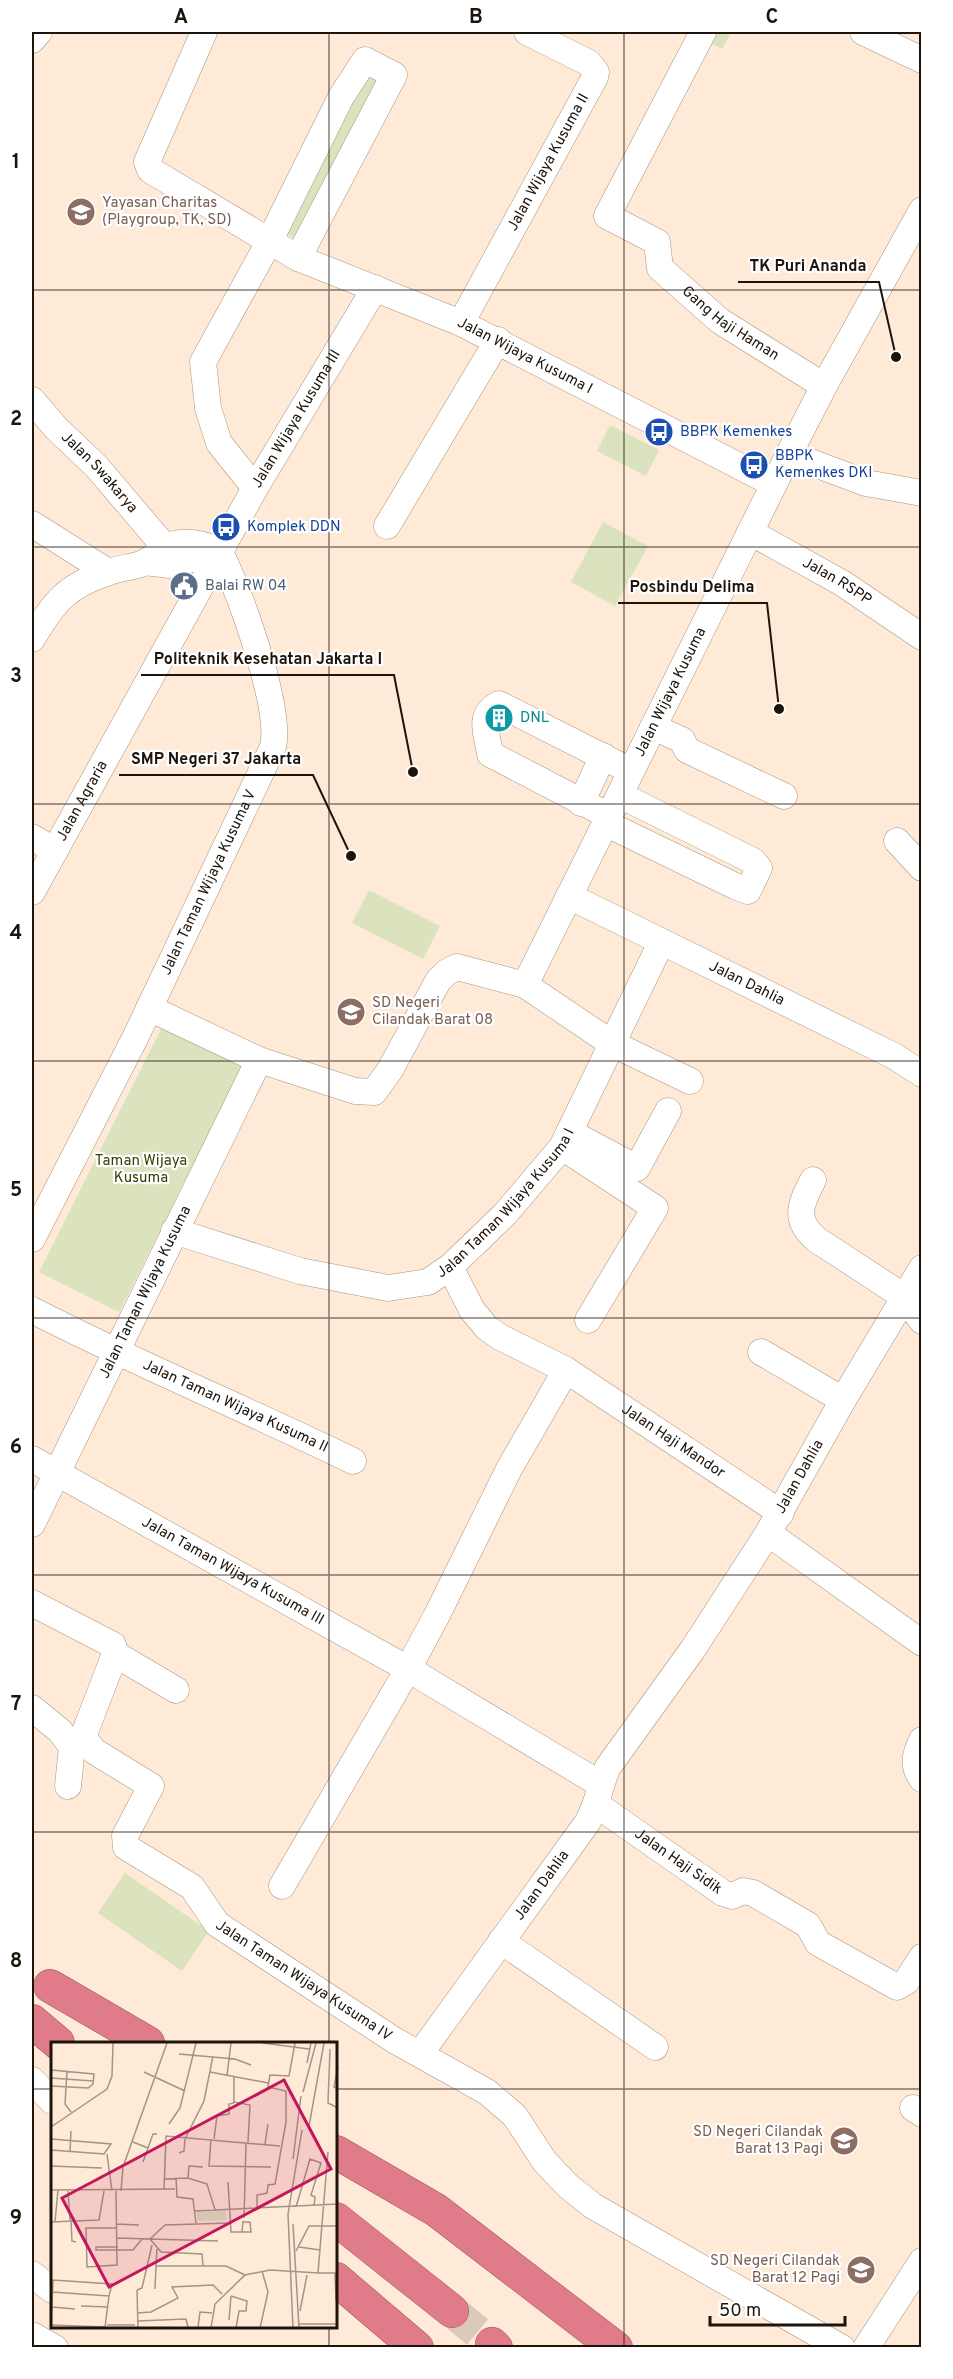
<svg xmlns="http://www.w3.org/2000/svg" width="953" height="2379" font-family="Overpass,sans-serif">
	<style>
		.green { fill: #dae3be }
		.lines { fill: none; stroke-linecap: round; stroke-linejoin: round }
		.highway-tunnel { stroke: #dccab9; stroke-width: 33; stroke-dasharray: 33 16; stroke-linecap: butt }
		.minor-casing { stroke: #aa947d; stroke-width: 27 }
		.highway-casing { stroke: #9c585e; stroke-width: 34 }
		.minor { stroke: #fff; stroke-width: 26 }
		.highway { stroke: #e07c8a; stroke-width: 33 }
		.grid { fill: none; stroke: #1d140c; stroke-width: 1.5; stroke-opacity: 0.55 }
		.labels { text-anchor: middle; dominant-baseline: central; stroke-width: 4.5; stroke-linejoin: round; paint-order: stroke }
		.street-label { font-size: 15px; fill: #1d140c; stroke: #fff }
		.education-label { font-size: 15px; fill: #785e54; stroke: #fff; text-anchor: start }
		.transit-label { font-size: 15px; fill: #164399; stroke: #fff; text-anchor: start }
		.service-label { font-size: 15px; fill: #4e5e75; stroke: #fff; text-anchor: start }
		.culture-label { font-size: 15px; fill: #0d838f; stroke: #fff; text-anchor: start }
		.park-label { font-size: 15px; fill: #363f00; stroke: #fff }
		.inset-road { fill: none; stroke: #a49486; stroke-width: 1.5 }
		.view { fill: #c2185b; fill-opacity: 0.15; stroke: #c2185b; stroke-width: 3 }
		.inset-edge { fill: none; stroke: #1d140c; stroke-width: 3 }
		.leader { fill: none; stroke: #1d140c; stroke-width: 2 }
		.callout-dot { fill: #1d140c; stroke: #fff; stroke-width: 2 }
		.callout-label { font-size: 16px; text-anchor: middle; font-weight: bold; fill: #1d140c; stroke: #fff; stroke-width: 4.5; stroke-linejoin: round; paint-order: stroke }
		.neatline { fill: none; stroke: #1d140c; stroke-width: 2 }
		.grid-label { font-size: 20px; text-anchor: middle; font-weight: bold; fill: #1d140c }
	</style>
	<rect width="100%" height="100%" fill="#feead7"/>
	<path class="green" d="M709,32H731L722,49L704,40Z
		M365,60L394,75L306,243L278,230Z
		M610,425L659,450L646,476L597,451Z
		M603,522L648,546L615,606L571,582Z
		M369,890L440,926L423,959L352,923Z
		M162,1027L242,1067L119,1312L39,1272Z
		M125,1873L209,1931L182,1971L98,1913Z"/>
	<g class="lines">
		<path class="highway-tunnel" d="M452,2311L492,2344"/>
		<g class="minor-casing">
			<g id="minor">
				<path id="s1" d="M204,32L147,162L150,170L298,258L461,323L774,484"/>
				<path id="s2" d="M703,32L607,216L657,242L660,268L720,321L824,386"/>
				<path d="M863,32L922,60"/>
				<path d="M32,40L39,32"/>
				<path id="s3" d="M461,323L595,77L596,72L589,63L527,32"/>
				<path id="s4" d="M32,400L56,428L96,466L165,547"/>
				<path d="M789,454L866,483L922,493"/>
				<path d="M255,488L219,443L208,408L203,362L269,242L341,97L365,60L394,75L298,258"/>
				<path d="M32,524L108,572"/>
				<path d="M387,526L498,340"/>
				<path id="s5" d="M750,532L842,583L922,637"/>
				<path d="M145,562L170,565L214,553"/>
				<path d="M32,639C53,603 67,585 109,572C120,568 134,567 144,563C151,560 157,553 163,549C179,538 204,543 220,552"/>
				<path d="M653,727L682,740L687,750L784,796"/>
				<path d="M581,803L603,756"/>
				<path d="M609,816L490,754C487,732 477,716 499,704L631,771"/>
				<path d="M605,823L735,886L748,891L759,868L753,861L620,795"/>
				<path d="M32,837L55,851"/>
				<path d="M897,841L922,868"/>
				<path id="s6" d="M32,892L255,488L375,288"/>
				<path id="s7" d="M569,896L894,1056L922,1074"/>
				<path id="s8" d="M525,985L789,454L824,386L922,210"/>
				<path d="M149,1008L259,1060L355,1091L374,1092L390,1070L438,981L447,972L457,967L525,985L611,1043L690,1081"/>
				<path d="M569,1132L637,1168L668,1111"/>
				<path d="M562,1147L655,1208L588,1320"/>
				<path d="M813,1180C800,1205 793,1220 817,1240L903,1296L922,1321"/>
				<path id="s9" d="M174,1231L300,1271L388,1288L428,1282L450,1267L505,1214L562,1147L661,943"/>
				<path id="s10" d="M32,1239L136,1036L273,747C282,706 239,591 220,552"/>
				<path id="s11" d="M450,1267L472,1310L487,1328L500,1337L566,1370L781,1513"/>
				<path id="s12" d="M32,1310C137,1364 246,1409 353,1461"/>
				<path d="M761,1352L843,1400"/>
				<path id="s13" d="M32,1459L408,1669L600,1784"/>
				<path id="s14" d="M32,1524L259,1060"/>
				<path d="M768,1533L922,1643"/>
				<path id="s15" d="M32,1603L113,1645L115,1654L83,1737L94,1751L151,1786L125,1836L126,1847L192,1887L217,1924L394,2040L487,2092L515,2116L545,2162L568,2186L593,2206L842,2348"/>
				<path d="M115,1654L176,1690"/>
				<path d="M32,1708L60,1731L72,1747L68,1786"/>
				<path d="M922,1740C915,1754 912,1766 922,1779"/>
				<path id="s16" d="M597,1805L723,1893L732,1896L743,1891L753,1893L808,1925L818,1943L897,1987L906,1982L922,1957"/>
				<path d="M282,1886L408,1669L438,1613L509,1469L566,1370"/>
				<path d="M501,1941L655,2047"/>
				<path id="s17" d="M420,2054L587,1823C598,1805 599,1786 608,1767L693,1649L768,1533L843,1400L922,1268"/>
				<path d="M32,2080L52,2101"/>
				<path d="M913,2108L922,2114"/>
				<path d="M32,2274L52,2290"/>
				<path d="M32,2335L55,2348"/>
				<path d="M866,2348L922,2261"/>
			</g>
		</g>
		<g class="highway-casing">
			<path id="highway" d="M50,1986L148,2043
				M32,2021L58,2043
				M336,2152L436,2210L616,2348
				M336,2219L452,2311
				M336,2279L417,2348
				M492,2344L496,2348"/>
		</g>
		<use href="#minor" class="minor"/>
		<use href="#highway" class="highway"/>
	</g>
	<path class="grid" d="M329,32V2043M624,32V2348M32,290H922M32,547H922M32,804H922M32,1061H922M32,1318H922M32,1575H922M32,1832H922M32,2089H52M336,2089H922M329,2326V2348"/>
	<defs>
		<g id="school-disc" transform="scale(1.5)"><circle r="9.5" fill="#8d6e63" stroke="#fff"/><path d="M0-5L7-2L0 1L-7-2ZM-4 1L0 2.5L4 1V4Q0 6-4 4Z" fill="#fff"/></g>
		<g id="bus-disc" transform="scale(1.5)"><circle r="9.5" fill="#1a4fb4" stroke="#fff"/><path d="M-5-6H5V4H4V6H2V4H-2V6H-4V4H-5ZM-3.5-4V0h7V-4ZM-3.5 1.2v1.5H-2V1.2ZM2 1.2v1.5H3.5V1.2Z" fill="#fff"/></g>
		<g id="civic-disc" transform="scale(1.5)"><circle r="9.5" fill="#5c6f8a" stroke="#fff"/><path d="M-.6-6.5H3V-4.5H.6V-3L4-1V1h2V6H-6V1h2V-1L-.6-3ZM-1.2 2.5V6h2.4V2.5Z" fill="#fff"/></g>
		<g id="building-disc" transform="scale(1.5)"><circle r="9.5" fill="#0f9aa8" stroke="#fff"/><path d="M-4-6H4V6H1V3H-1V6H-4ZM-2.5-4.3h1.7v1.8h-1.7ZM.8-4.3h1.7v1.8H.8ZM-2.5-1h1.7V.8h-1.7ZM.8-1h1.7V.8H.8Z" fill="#fff"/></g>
	</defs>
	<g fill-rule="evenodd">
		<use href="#school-disc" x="81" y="212"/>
		<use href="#bus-disc" x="659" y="432"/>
		<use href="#bus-disc" x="754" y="465"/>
		<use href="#bus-disc" x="226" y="527"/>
		<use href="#civic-disc" x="184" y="586"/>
		<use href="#building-disc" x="499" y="718"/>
		<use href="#school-disc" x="351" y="1012"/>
		<use href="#school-disc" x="844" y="2141"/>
		<use href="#school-disc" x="861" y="2270"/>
	</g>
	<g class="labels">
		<g class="street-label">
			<text stroke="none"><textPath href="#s3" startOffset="183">Jalan Wijaya Kusuma II</textPath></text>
			<text stroke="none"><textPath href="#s2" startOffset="380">Gang Haji Haman</textPath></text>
			<text stroke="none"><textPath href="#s1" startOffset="570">Jalan Wijaya Kusuma I</textPath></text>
			<text stroke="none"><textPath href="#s6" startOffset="542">Jalan Wijaya Kusuma III</textPath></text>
			<text stroke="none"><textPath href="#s4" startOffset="99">Jalan Swakarya</textPath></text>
			<text stroke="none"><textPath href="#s5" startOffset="100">Jalan RSPP</textPath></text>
			<text stroke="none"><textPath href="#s8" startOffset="327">Jalan Wijaya Kusuma</textPath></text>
			<text stroke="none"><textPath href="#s6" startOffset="104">Jalan Agraria</textPath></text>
			<text stroke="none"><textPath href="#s10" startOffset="398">Jalan Taman Wijaya Kusuma V</textPath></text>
			<text stroke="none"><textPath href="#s7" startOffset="198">Jalan Dahlia</textPath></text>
			<text stroke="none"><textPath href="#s9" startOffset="374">Jalan Taman Wijaya Kusuma I</textPath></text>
			<text stroke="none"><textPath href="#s14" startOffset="258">Jalan Taman Wijaya Kusuma</textPath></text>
			<text stroke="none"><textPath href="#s12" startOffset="225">Jalan Taman Wijaya Kusuma II</textPath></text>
			<text stroke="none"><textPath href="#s11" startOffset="290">Jalan Haji Mandor</textPath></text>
			<text stroke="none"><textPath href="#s17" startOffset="693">Jalan Dahlia</textPath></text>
			<text stroke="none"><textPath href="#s13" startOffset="230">Jalan Taman Wijaya Kusuma III</textPath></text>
			<text stroke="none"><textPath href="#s16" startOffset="99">Jalan Haji Sidik</textPath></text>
			<text stroke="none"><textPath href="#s17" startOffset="208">Jalan Dahlia</textPath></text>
			<text stroke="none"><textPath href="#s15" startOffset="567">Jalan Taman Wijaya Kusuma IV</textPath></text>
		</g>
		<g class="education-label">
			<text x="102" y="203">Yayasan Charitas<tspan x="102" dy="17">(Playgroup, TK, SD)</tspan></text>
			<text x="372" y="1003">SD Negeri<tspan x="372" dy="17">Cilandak Barat 08</tspan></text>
			<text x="823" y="2132" text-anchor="end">SD Negeri Cilandak<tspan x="823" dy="17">Barat 13 Pagi</tspan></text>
			<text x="840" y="2261" text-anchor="end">SD Negeri Cilandak<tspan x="840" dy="17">Barat 12 Pagi</tspan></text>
		</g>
		<g class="transit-label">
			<text x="680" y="432">BBPK Kemenkes</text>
			<text x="775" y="456">BBPK<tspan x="775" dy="17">Kemenkes DKI</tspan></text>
			<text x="247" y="527">Komplek DDN</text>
		</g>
		<g class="service-label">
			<text x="205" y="586">Balai RW 04</text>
		</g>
		<g class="culture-label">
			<text x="520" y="718">DNL</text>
		</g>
		<g class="park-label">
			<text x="141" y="1161">Taman Wijaya<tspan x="141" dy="17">Kusuma</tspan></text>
		</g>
	</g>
	<g transform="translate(51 2042)">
		<rect width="286" height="286" fill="#feead7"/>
		<path d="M175,169V178L146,179V170Z" fill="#dae3be"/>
		<path class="inset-road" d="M212,1L258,7M279,7L277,61L287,66M128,12L184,17L200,23M256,21L260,1M287,24L283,45L287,47M0,28L43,32L42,42L37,46L0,44M16,29L14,62L20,70M93,30L134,49M159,30L217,41M176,33L180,1M183,35V60L199,63L197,100M0,36L42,39M252,50L265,1M118,82L129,66L145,1M258,84L273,1M0,85L56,47L61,34L62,1M0,97L60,102L53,112L0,108M160,97L158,124L220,125M163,97L166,74L178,72V62L183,61M82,100L97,106L92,120M214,102L217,82M97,106L102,92H106M19,109L20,89M128,111L133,109L134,97L153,59L162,14M56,112L61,149M242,117L250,54M0,124L51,126M125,136L126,155L142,157L145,181M137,136L138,124L152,125M113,137L137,136L156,142L164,168M177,140L180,190H200L199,180H192L191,190M0,148L124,147M113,148L115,94L229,104M17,149L19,178M65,149L66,223L36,225L35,186H65M70,149L72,125L116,1M245,165L259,117L270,121L260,153L264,155L263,164M206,167V153L216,151L217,143L224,142L235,80V49L217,45L219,33L238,34L244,1M144,169L287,162M193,176L195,101M20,178L21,199L25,200M0,180L48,178L53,149M4,180L7,148M65,182L88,183M242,182L248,286M66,196L167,199M99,197L114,183L179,181M99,197L110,210L151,212L152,224M67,205H45V208H82L91,197M248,205L269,208M106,207L105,224H175L194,233M245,209L258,184H287M267,231H287M284,231L285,259M104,247L105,224M86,248L91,246L101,203M86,248L87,286M180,254L196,259L195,269H188L185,286M30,264L57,265M1,265L24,267M249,269L256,233M86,271L100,270L127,256L121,245L162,243L171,252M178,278L180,254M86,279L135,277L137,285M0,280L2,240V238L61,242L58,254L1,250M247,282H287M0,283L54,285L58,254M56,283H84M147,285L149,270L161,271M160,286L164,262L194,233L219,228L267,231L277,110M209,286L217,250L211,229M242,286L237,172L251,88"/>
		<path class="view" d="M233,38L280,127L58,245L11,156Z"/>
		<rect width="286" height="286" class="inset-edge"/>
	</g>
	<path class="leader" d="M896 357L879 282H738M779 709L767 603H618M413 772L394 675H141M351 856L313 775H119"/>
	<g class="callout-dot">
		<circle cx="896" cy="357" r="6"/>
		<circle cx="779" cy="709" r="6"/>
		<circle cx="413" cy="772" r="6"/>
		<circle cx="351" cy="856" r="6"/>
	</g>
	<g class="callout-label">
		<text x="808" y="271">TK Puri Ananda</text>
		<text x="692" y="592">Posbindu Delima</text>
		<text x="268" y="664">Politeknik Kesehatan Jakarta I</text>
		<text x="216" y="764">SMP Negeri 37 Jakarta</text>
	</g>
	<rect width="953" height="2379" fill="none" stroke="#ffffff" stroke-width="66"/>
	<path d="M710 2316v9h135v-9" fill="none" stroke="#1d140c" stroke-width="3"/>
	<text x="719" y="2316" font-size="18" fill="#1d140c" stroke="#ffffff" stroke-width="4.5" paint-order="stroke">50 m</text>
	<rect x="33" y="33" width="887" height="2313" class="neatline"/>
	<g class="grid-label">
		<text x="181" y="23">A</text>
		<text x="476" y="23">B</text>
		<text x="772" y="23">C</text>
		<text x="16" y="168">1</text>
		<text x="16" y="425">2</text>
		<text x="16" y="682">3</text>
		<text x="16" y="939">4</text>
		<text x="16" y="1196">5</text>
		<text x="16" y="1453">6</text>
		<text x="16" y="1710">7</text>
		<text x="16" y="1967">8</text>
		<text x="16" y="2224">9</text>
	</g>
</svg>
